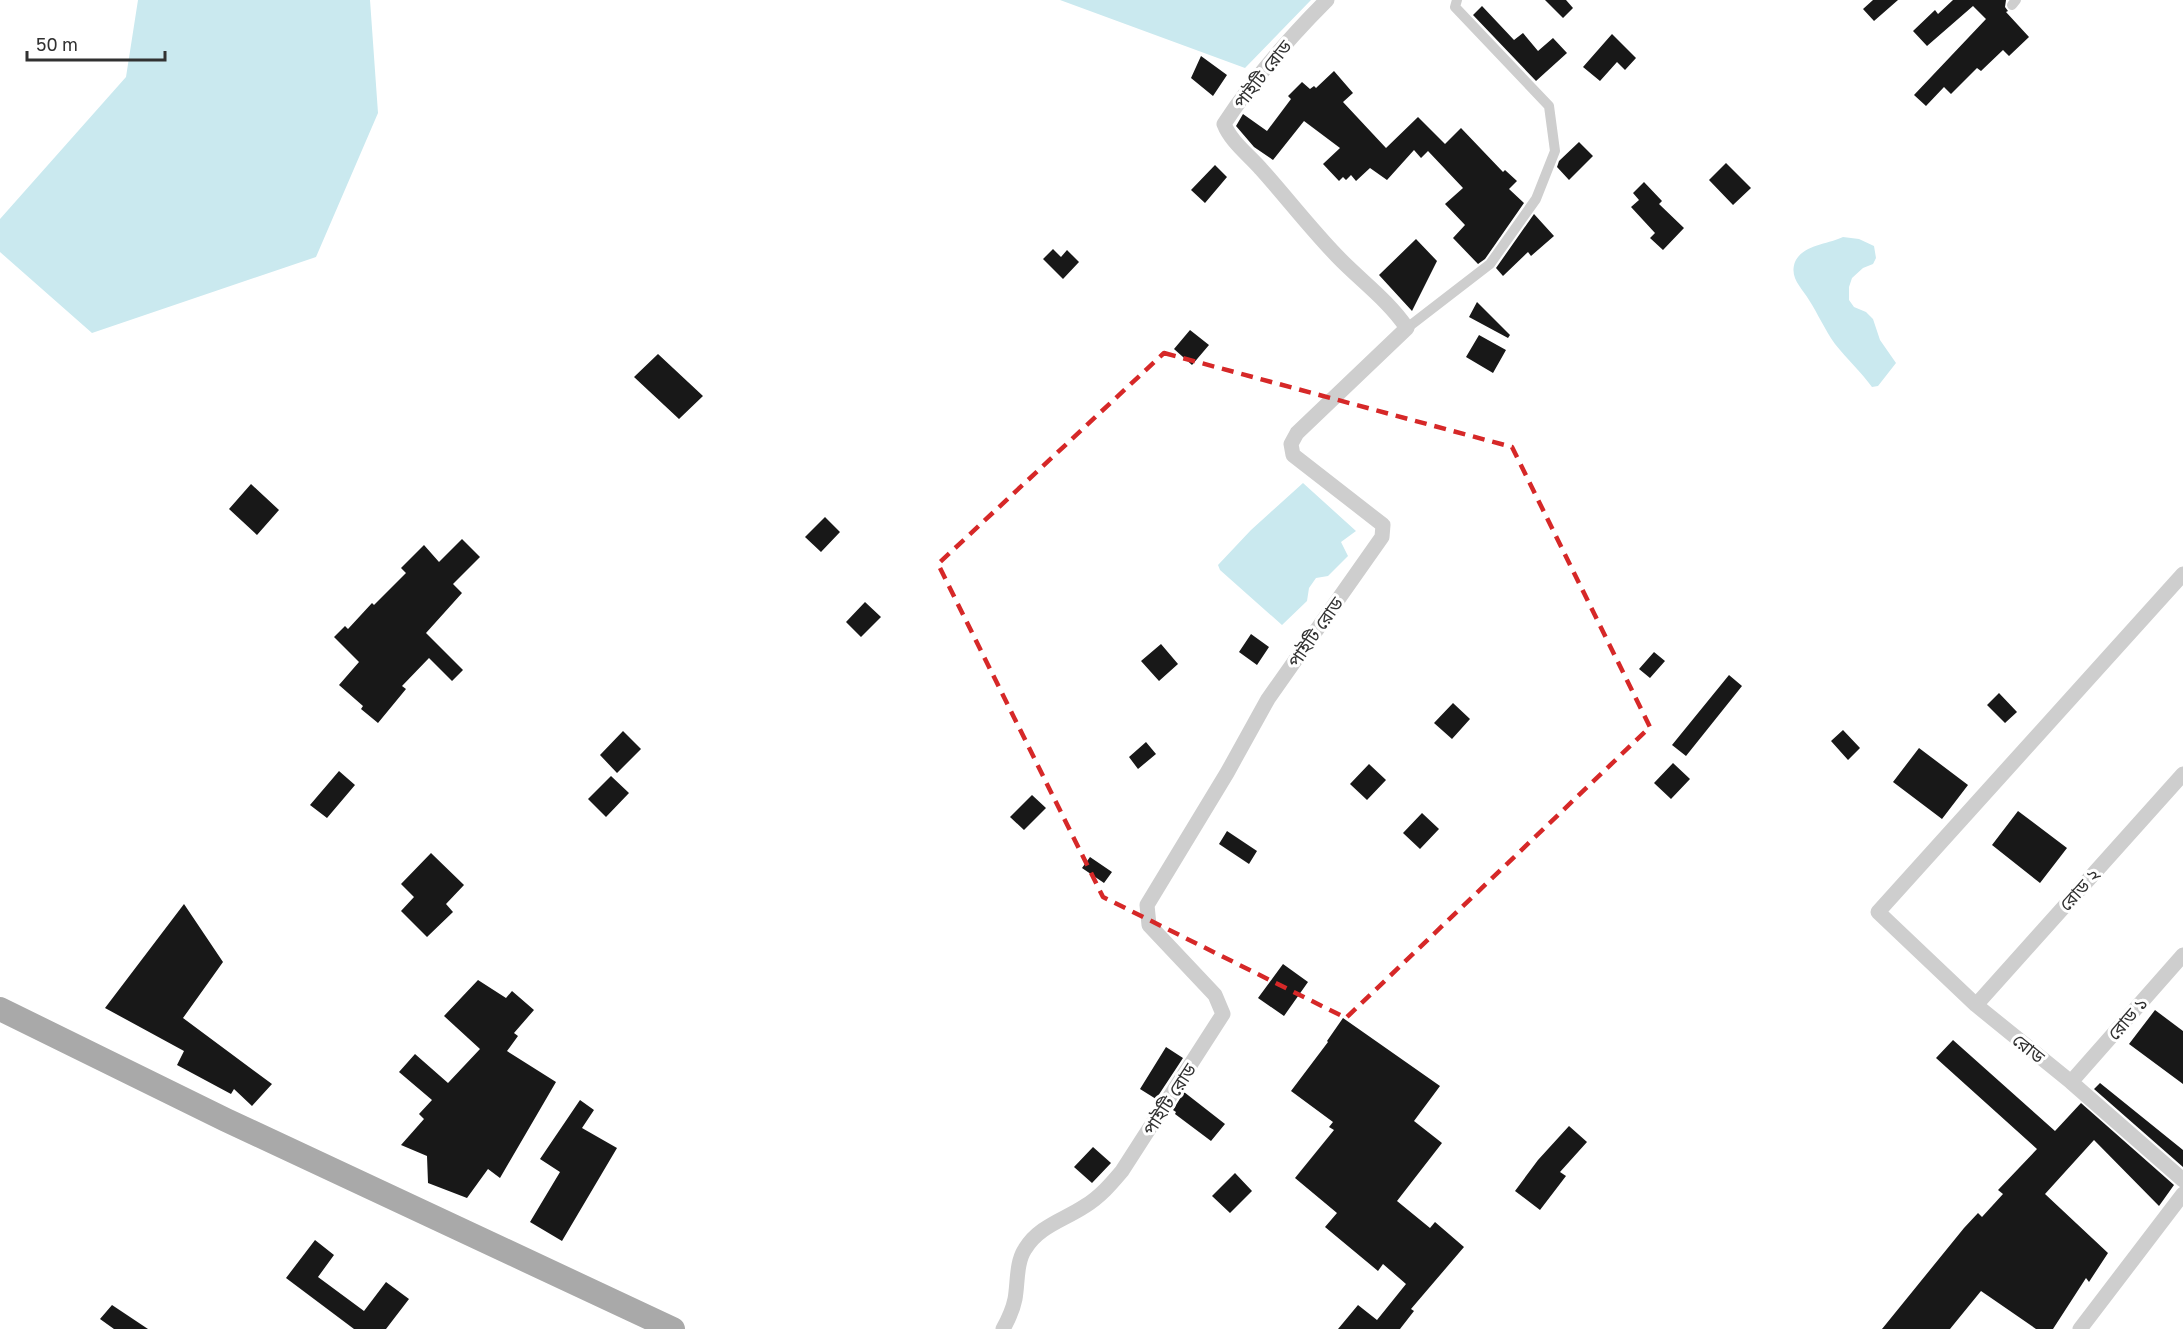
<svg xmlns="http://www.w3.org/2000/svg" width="2183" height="1329" font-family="'Golos Text','Noto Sans Bengali',sans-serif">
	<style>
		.water { fill: #cae9ef }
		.building { fill: #181818 }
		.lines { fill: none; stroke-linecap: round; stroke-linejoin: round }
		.pedestrian { stroke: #cecece; stroke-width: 10 }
		.minor { stroke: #cecece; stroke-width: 15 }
		.primary { stroke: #a9a9a9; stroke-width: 24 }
		.marked { fill: none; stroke: #d62828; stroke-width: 4.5; stroke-dasharray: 12 8; stroke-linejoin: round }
		.labels { text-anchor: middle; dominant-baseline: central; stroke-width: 6; stroke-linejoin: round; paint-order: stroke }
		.street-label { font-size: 18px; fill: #313131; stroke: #fff }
	</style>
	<rect width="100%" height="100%" fill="#fff"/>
	<path class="water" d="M138,0H370L378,113L316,257L92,333L0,252V219L126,77Z
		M1060,0H1311L1245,68Z
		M1843,237L1859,239L1874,246L1876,258L1873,264L1863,268L1852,278L1849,287V300L1854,307L1866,312L1873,319L1880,340L1896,363L1878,386L1872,387C1861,372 1847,359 1835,344C1825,330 1818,314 1809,300C1802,288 1789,278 1795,262C1802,245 1829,244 1843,237Z
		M1303,483L1356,531L1341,542L1348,556L1328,576L1316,578L1309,588L1307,601L1282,625L1220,570L1218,565L1251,530Z"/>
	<path class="building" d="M1545,0H1566L1573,8L1563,18Z
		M1873,0H1898L1874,21L1863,9Z
		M1953,0H2006L2005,7L2008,11L2006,12L2029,37L2009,56L2003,50L1981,71L1977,68L1951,94L1944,87L1926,106L1914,95L1986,19L1973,6L1927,46L1913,31L1935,10L1938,14Z
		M1482,6L1514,40L1523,33L1538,51L1553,38L1567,53L1536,81L1473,15Z
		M1612,34L1636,58L1625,70L1617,62L1600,81L1583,67Z
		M1201,56L1227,75L1213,96L1191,78Z
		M1334,71L1353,93L1343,102L1386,148L1418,117L1445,144L1461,128L1503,172L1505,170L1517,181L1509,189L1524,203L1485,259L1478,264L1453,238L1465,225L1445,204L1463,188L1428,151L1421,158L1414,150L1387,180L1370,168L1356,181L1351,175L1346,180L1343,177L1339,181L1323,164L1340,148L1304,121L1273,160L1254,147L1236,126L1243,114L1267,131L1291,99L1288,96L1302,82L1310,89L1314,86L1316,88Z
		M1579,142L1593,156L1569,180L1557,167L1559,161Z
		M1726,163L1751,188L1733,205L1709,180Z
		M1215,165L1227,177L1205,203L1191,190Z
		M1644,182L1662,201L1659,204L1684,228L1663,250L1650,238L1655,233L1631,207L1639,200L1633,193Z
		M1534,214L1554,236L1531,256L1528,252L1503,276L1496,268Z
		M1416,239L1437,261L1412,311L1379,275Z
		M1053,249L1061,257L1067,250L1079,262L1063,279L1043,259Z
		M1477,302L1510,335L1508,338L1469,317Z
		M1190,330L1209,345L1192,365L1174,349Z
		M1479,335L1506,350L1493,373L1466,357Z
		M658,354L703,396L679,419L634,377Z
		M251,484L279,510L257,535L229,509Z
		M825,517L840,532L821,552L805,537Z
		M462,539L480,557L453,584L462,593L426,633L463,670L452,681L429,658L402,686L406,689L378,723L361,709L363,706L339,685L359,662L334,637L345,626L348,629L372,603L374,605L406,573L401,568L424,545L439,562Z
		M865,602L881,617L861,637L846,622Z
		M1251,634L1269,647L1257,665L1239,652Z
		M1161,644L1178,664L1159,681L1141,661Z
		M1654,652L1665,661L1650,678L1639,669Z
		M1729,675L1742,686L1686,756L1672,745Z
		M1999,693L2017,712L2005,723L1987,705Z
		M1453,703L1470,719L1452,739L1434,723Z
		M1843,730L1860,748L1848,760L1831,741Z
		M623,731L641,749L617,773L600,755Z
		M1146,742L1156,754L1138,769L1129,757Z
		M1919,748L1968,785L1942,819L1893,782Z
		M1673,763L1690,779L1671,799L1654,783Z
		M1369,764L1386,780L1367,800L1350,784Z
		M339,771L355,785L327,818L310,805Z
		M611,776L629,793L606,817L588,799Z
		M1032,795L1046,808L1024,830L1010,817Z
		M2018,811L2067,848L2040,883L1992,845Z
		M1422,813L1439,829L1420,849L1403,833Z
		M1227,831L1257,851L1249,864L1219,844Z
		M431,853L464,885L446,904L453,912L427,937L401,911L414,897L401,884Z
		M1090,857L1112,872L1104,883L1082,868Z
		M184,904L223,962L183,1018L272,1084L252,1106L234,1089L231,1094L177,1065L184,1051L105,1008Z
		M1283,964L1308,982L1284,1016L1258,998Z
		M478,980L506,998L512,991L534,1010L514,1033L518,1036L507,1051L556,1082L500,1178L488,1169L467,1198L428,1183L427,1156L401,1145L424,1119L419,1114L432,1100L399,1072L415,1054L448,1083L480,1049L444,1016Z
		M2155,1010L2183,1031V1084L2129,1044Z
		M1343,1018L1440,1086L1414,1121L1442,1143L1397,1201L1430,1228L1435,1222L1464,1247L1411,1309L1414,1311L1400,1329H1338L1358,1305L1377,1320L1406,1284L1383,1264L1378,1271L1325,1227L1337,1213L1295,1178L1334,1130L1329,1127L1333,1122L1291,1091L1328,1042L1327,1041Z
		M1953,1040L2055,1131L2081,1103L2174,1185L2159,1206L2094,1140L2045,1194L2108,1253L2089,1282L2086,1278L2053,1329H2036L1981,1291L1950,1329H1882L1964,1228L1978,1213L1982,1217L2003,1194L1998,1190L2037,1149L1936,1058Z
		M1166,1047L1183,1058L1156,1099L1140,1089Z
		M2100,1083L2183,1150V1167L2094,1089Z
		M1184,1092L1225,1124L1211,1141L1175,1114L1176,1112L1173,1110Z
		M580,1100L594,1110L582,1128L617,1148L562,1241L530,1222L560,1172L540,1159Z
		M1569,1126L1587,1142L1560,1172L1566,1176L1540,1210L1515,1191L1538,1160Z
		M1093,1147L1111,1163L1092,1183L1074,1167Z
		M1235,1173L1252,1191L1230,1213L1212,1196Z
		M315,1240L334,1255L318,1277L364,1311L386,1282L409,1299L386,1329H354L286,1278Z
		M112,1305L148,1329H114L100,1319Z"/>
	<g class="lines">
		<path class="pedestrian" d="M2012,5L2016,0
			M1407,328L1490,264L1536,199L1555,151L1549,106L1455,7L1457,0"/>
		<path class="minor" d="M2183,574L1878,912L1976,1005L2071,1082L2183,1180
			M1976,1005L2183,774
			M2071,1082L2183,955
			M1003,1329C1008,1320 1013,1309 1015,1299C1018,1282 1016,1263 1025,1249C1039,1226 1064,1220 1085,1206C1100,1197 1111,1184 1122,1171L1223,1014L1215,995L1149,925L1147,905L1227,773L1268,699L1382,537L1383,525L1293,455L1291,444L1297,433L1407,328C1388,300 1360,280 1337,256C1310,228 1287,198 1261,169C1249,155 1231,142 1224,124C1254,78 1289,38 1327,0
			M2080,1329L2183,1194"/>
		<path class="primary" d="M0,1009L226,1120L673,1329"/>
	</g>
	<path class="marked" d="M1164,353L1512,447L1650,727L1346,1018L1103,897L938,564Z"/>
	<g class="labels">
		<g class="street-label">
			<text transform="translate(1262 74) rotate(-52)">পাইটি রোড</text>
			<text transform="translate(1315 632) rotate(-55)">পাইটি রোড</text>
			<text transform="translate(2079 889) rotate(-48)">রোড ২</text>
			<text transform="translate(2127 1018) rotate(-49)">রোড ১</text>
			<text transform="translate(2029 1048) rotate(39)">রোড</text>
			<text transform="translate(1169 1099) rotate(-57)">পাইটি রোড</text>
		</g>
	</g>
	<path d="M27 51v9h138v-9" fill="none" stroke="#313131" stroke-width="3"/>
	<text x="36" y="51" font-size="18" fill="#313131" stroke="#ffffff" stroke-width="4.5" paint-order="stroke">50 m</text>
</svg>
